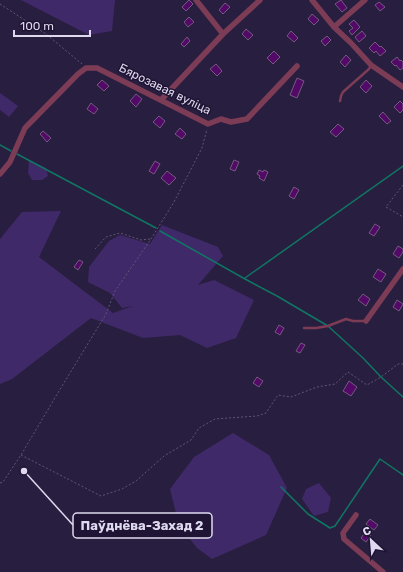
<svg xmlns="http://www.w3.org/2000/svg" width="403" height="572" font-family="Rubik,sans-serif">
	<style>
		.green { fill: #402969 }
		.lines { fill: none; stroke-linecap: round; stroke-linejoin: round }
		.stream { stroke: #107664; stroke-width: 1.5 }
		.building { fill: #520967; stroke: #745b7d }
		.path { stroke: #5f5775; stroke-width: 1; stroke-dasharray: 2 2; stroke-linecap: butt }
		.lane { stroke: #7d3c55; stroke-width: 2.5 }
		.street { stroke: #7d3c55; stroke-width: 5.5 }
		.labels { text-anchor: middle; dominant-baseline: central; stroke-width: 3; stroke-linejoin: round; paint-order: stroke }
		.street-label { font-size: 12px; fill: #ded9ef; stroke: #1f1434 }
		.leader { fill: none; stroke: #ded9ef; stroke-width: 1.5 }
		.callout-dot { fill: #ded9ef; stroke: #1f1434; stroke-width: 1.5 }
		.callout { fill: #1f1434; stroke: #ded9ef; stroke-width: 1.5 }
		.callout-label { font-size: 13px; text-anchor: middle; font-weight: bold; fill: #ded9ef }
	</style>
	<rect width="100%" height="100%" fill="#281e3f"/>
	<path class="green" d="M21,0H115L112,31L89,35Z
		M0,93L18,106L9,117L0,110Z
		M29,160L46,168L48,176L42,180H32L28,173Z
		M61,211L39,257L113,313L133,306L122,308L110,293L88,282L89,267L109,241L120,235L150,244L162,225L218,247L223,256L198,285L214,280L254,300L236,338L207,348L180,335L143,338L91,318L12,379L0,384V239L22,212Z
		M233,433L269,455L287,488L266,535L212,559L197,548L179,525L170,489L194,457Z
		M319,483L331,498L328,512L314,516L302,499L306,489Z"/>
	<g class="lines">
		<path class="stream" d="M0,145L11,151
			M17,154L156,228
			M160,231L245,279L277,296L328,326L363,358L381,377L403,397
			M245,278L403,166
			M281,487L308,514L330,528L335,526L380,459L403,475"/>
	</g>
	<path class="building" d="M189,0L193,4L186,11L182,7Z
		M341,0L347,8L342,12L335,4Z
		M379,2L385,7L380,11L375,5Z
		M225,3L230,7L223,14L219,10Z
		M312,14L319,20L314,25L308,19Z
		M189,17L194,22L188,27L184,22Z
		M354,20L360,27L352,35L349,31L353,28L349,24Z
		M246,29L253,35L248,40L242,34Z
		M291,31L298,38L294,42L287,36Z
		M362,31L366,36L359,42L355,37Z
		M327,36L331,40L325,46L321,41Z
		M187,37L190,41L184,47L181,44Z
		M375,42L380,47L381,46L386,51L380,56L376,51L374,53L369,48Z
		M274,51L280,57L273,64L267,58Z
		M346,55L351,60L345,67L340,62Z
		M397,57L400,61L401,60L403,62V68L400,70L396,65L395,66L391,62Z
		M216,64L222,71L217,76L210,69Z
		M297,78L304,81L297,98L290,95Z
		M102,80L109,86L104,91L97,85Z
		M366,80L372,86L366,93L360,87Z
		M136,94L142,99L136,107L130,101Z
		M400,101L403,104V110L400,113L394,107Z
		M91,103L98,109L94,114L87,109Z
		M383,112L391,121L387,124L379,116Z
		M159,116L165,121L160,128L153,122Z
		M338,124L344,129L336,137L330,132Z
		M180,128L186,134L182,139L175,134Z
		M43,131L51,138L47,142L40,134Z
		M234,160L239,162L235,171L230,169Z
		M155,161L160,164L154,174L149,171Z
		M259,170L263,172L264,170L268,172L264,181L259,178L260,176L257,174Z
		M167,171L176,178L169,185L161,178Z
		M294,187L299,190L294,199L289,196Z
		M375,224L380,227L374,236L369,233Z
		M398,246L403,249V252L399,258L393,254Z
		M79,260L83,262L78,270L74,267Z
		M378,269L386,274L381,282L373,277Z
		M363,294L370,299L366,306L358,300Z
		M397,300L403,304L399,311L393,307Z
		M279,325L284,328L280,335L275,332Z
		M301,343L305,345L300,353L296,351Z
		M257,377L263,381L259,387L253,383Z
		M349,381L357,387L351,396L343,391Z
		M370,519L378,525L374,530L366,524Z
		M366,531L371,535L366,542L361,538Z"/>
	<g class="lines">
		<path class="path" d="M0,4L46,34L82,64
			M403,185L386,207L403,217
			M95,249L106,237L120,233L141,240L150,239
			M21,455L101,496L122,489L136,481L164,456L191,440L199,428L215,419L257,416L266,413L278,395L291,397L317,387L335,384L348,372L367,385L381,377L398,364H403
			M0,483L3,482L21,455L56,396L106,314L115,291L151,239L174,202L202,148L207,129"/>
		<path class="lane" d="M340,101L341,96L343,92L369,69L371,65
			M304,328H316L328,326L346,319L353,321H366"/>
		<path class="street" d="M196,0L223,34
			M312,0L334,27L351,43L371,65L403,87
			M334,27L365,0
			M161,100L223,34L260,0
			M0,174L10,162L25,128L78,74L86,68H97L208,124L221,119L231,122L247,119L297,66
			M366,321L403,269
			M356,515L343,533L344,539L383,572"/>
	</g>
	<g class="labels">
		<g class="street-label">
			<text transform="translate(165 89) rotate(26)">Бярозавая вуліца</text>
		</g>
	</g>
	<path class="leader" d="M24 471L73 525"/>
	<circle class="callout-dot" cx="24" cy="471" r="4"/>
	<rect class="callout" x="73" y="513" width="139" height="25" rx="4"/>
	<g class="callout-label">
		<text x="142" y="530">Паўднёва-Захад 2</text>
	</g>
	<g transform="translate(371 540) rotate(334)" stroke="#1f1434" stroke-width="3" paint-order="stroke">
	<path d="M0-3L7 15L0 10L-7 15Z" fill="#ded9ef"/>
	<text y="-6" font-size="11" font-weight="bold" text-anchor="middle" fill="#ded9ef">С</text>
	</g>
	<path d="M14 30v6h76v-6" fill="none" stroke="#ded9ef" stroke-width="2"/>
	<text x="20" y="30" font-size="12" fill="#ded9ef" stroke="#1f1434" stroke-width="3" paint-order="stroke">100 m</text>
</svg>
